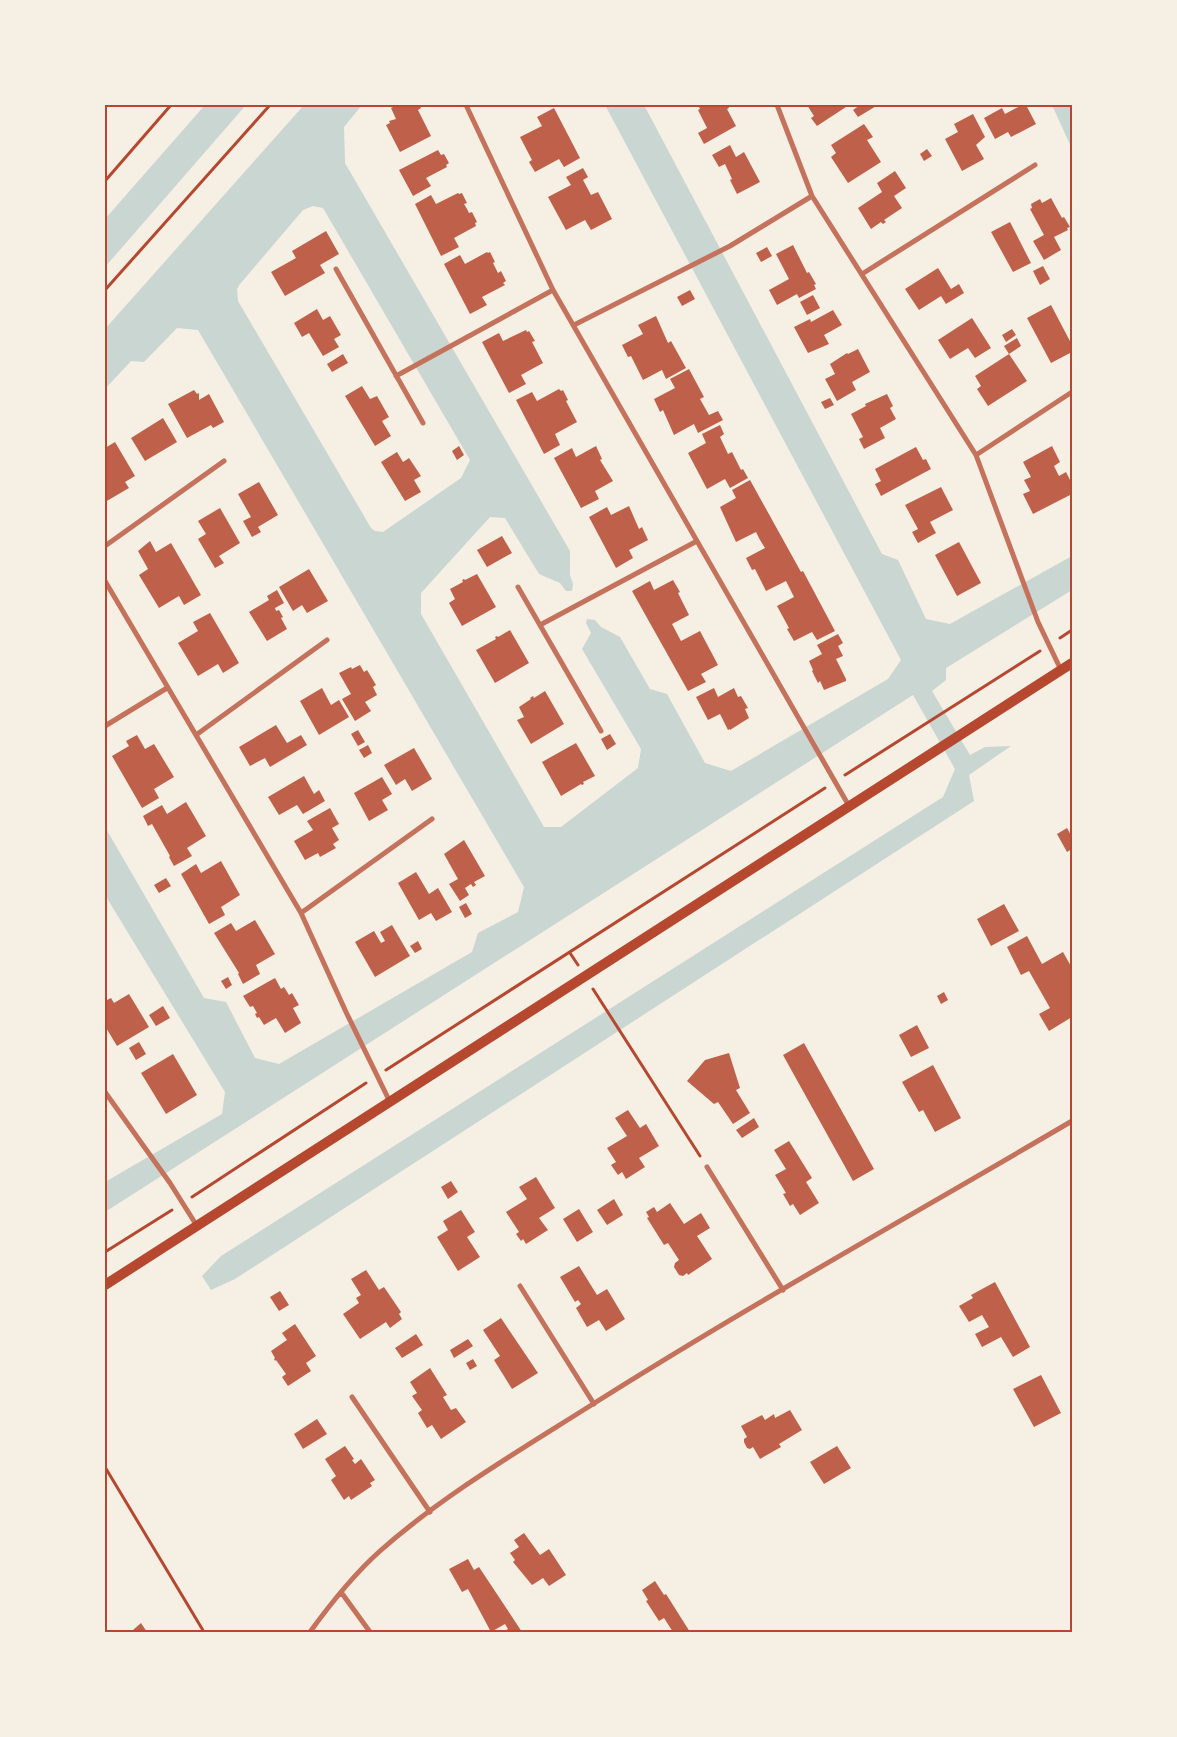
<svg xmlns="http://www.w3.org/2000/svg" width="1177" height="1737" font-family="'Titillium Web',sans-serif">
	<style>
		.water { fill: #c9d6d2; fill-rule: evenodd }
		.building { fill: #bf614a }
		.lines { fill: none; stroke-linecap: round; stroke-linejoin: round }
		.path { stroke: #b5482f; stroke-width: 3 }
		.minor { stroke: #c5725c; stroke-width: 5 }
		.secondary { stroke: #b5482f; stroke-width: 10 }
		.neatline { fill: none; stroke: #b5482f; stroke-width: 2 }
	</style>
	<rect width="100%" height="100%" fill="#f6efe4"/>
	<path class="water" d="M205,105H246L105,267V219Z
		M304,105H362L344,127L345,163L570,551V575L573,584L572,591H566L560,583L539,574L505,518L490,517L421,593V614L544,827H561L638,768L641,749L582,649L591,633L586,623L587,619L595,620L601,627L620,637L650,689L667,694L705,763L731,771L888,679L901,660L605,105H644L882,554L898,560L926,619L950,624L1072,556V590L946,668V680L932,691L970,755L985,747L1011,746L969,775L974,801L235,1279L211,1290L202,1276L221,1256L943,797L955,769L913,695L105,1212V1182L222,1114L225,1092L105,895V827L204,998L226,1002L255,1058L279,1064L472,952L478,933L518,912L524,887L198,330L177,328L144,362L131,361L105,389V329ZM313,206L323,208L470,460L461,478L383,532L375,531L371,528L238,301L237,289L240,284L303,210Z
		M1052,105H1072V149Z"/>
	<path class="building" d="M397,105H420L421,108L418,110L431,136L400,152L386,125L390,123L389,121L396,119L391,108Z
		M698,105H728L729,108L727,109L736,126L704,144L698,133L707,128L698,110L700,109Z
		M807,105H849L817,126L811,118L814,116Z
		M860,105H878L858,117L853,110Z
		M1022,105H1026L1036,124L1011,137L1008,132L995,139L984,118L1002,108L1005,114Z
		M554,108L580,158L564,167L559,159L535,172L529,162L532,160L520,137L542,126L537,117Z
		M973,114L985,137L976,145L984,159L962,171L945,139L958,132L954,124Z
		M864,124L873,137L867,140L881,162L848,183L831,157L836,153L831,145Z
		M730,145L736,157L744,152L760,182L737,194L730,180L732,179L725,164L719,167L712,155Z
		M927,149L932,156L924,161L920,154Z
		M438,150L441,155L444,154L449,163L446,165L447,167L426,178L431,186L413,196L399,170Z
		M583,168L588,177L583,180L591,195L598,192L612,219L591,230L585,220L566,230L548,197L571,185L566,177Z
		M895,171L906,188L894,196L902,208L884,220L886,222L883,224L881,222L871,229L858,208L882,192L877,183Z
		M458,193L459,194L462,193L467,203L464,204L467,209L469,213L472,212L477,222L475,223L476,226L454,238L459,247L441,256L415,204L431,195L436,204Z
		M1051,198L1062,218L1064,217L1070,227L1067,228L1068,230L1054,237L1061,250L1044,260L1033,241L1044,235L1030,209L1032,208L1031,204L1040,199L1042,203Z
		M1010,222L1031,263L1013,272L991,232Z
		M326,231L339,254L320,265L325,273L285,296L271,272L296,258L292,251Z
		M793,245L807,273L809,272L816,284L814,285L816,289L799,298L797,294L777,305L769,290L789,279L776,254Z
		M767,247L772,256L761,262L756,253Z
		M487,252L488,253L490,252L495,262L493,263L498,273L501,271L506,281L503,283L505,285L482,297L487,305L470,314L444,264L460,255L465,264Z
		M1043,266L1050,279L1040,285L1033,271Z
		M938,268L951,289L959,284L964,293L946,304L941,296L919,310L905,289Z
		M690,290L695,299L682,306L677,297Z
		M813,295L820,308L807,315L800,302Z
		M1051,305L1072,345V352L1051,363L1027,318Z
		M317,309L323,320L330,316L341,335L334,339L339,347L323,356L309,333L302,337L294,323Z
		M833,310L842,325L824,335L829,344L808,353L794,327L810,319L811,322Z
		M656,316L668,343L671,341L686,368L666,379L662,370L643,380L631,356L628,357L622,345L643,334L638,325Z
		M972,318L991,348L975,358L968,348L950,359L938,340Z
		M1012,329L1016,335L1006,342L1002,335Z
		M526,330L527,332L529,331L535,341L532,342L543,363L521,375L526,384L509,393L482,342L499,333L503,341Z
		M1017,338L1021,346L1009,354L1004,346Z
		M858,349L870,372L852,382L856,390L837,401L825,379L835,374L830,364L847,353L848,354Z
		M343,354L348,363L332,372L327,364Z
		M1009,354L1027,381L988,406L977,389L981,386L975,376Z
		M689,369L704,397L700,399L709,415L718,411L723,420L698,433L694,424L674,435L663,410L660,412L654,399L675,388L670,379Z
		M362,386L370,399L377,396L389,417L382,421L391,436L375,446L345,396Z
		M559,389L561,391L563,390L568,400L566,401L577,422L555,434L560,445L544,454L516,400L532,392L537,401Z
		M194,390L197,394L199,393V400L209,394L224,422L213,428L211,425L187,438L168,404Z
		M887,394L893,406L890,408L896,419L880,428L885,438L864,449L859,439L863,437L851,414L866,406L865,404Z
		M830,398L834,405L825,409L821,402Z
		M163,418L177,442L145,461L131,438Z
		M720,425L724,434L720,437L728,454L732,452L741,470L743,469L748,478L730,488L725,479L707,489L688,453L706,443L702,434Z
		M115,442L135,476L125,482L129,488L105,502V448Z
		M459,446L464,455L457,460L452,451Z
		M596,446L602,459L600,460L613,481L595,491L599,499L581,508L554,458L572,448L576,457Z
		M1052,446L1060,462L1054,466L1059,476L1066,472L1072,484V494L1033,514L1023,494L1030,491L1024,480L1031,477L1023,462Z
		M916,447L923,460L926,459L931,469L881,496L875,484L881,481L875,469Z
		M397,452L403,462L409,458L421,476L414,480L421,492L405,501L381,462Z
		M750,480L801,572L803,571L835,631L817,640L812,632L794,641L787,629L789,628L777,606L794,597L786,581L766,591L755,569L752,570L746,558L765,548L760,540L756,532L736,542L720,507L736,498L732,490Z
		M259,482L278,515L258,527L261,532L252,537L243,521L251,517L238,494Z
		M941,487L953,510L930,522L936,533L918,543L912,532L918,529L905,505Z
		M629,506L639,529L642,527L648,540L629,550L633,558L616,568L589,517L607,507L611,515Z
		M220,508L240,543L219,556L224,563L215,568L198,539L206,534L198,521Z
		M502,536L512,553L487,567L477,550Z
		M150,541L156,552L171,543L201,595L184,605L179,596L159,608L139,575L148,569L138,551Z
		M959,542L981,583L957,596L935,555Z
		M309,569L328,601L307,613L302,605L293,611L279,587Z
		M477,574L496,607L462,626L449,603L455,599L450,589L463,582L462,580L464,579L465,580Z
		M673,580L680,592L678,593L689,615L672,624L681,641L700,631L718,665L701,674L706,682L688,691L632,591L650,581L654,590Z
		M277,590L284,603L275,608L276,611L279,610L283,617L281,618L287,629L267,641L249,612L269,600L267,596Z
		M210,613L239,663L223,673L218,664L198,676L178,643L198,631L193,622Z
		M510,630L529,663L495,683L476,650L496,639L495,637L497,636L498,637Z
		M838,634L843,643L838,646L843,656L836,659L846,679V681L824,690L820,681L818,683L812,671L813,670L809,661L822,654L817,645Z
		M360,665L364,672L367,670L376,685L373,687L377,695L365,702L371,711L355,721L342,699L351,694L339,673L351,667L352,669Z
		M322,688L331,705L339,700L349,717L319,735L300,701Z
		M714,688L718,697L734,688L738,697L741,696L748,708L745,709L749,718L730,730V729L728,730L720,714L708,720L696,697Z
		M545,691L564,724L531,744L517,720L524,717L519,707L531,699L530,698L533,696L534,698Z
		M276,725L287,743L301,735L307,745L270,767L265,758L250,766L239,747Z
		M358,730L365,742L358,746L351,734Z
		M610,734L616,744L607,750L601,739Z
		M137,735L145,749L154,744L174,777L154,789L159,798L142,808L112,756L129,746L126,741Z
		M576,743L595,776L583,782L584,784L582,785L581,784L561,796L542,762Z
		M368,745L372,753L364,758L359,750Z
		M414,748L432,779L412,791L405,779L396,785L384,765Z
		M304,776L314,794L319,790L325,801L303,814L297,805L279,815L268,797Z
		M382,777L392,794L382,800L388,810L369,821L354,793Z
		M186,802L206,836L187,848L192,856L174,866L169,857L170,856L152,824L148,826L143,816L162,805L167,814Z
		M330,808L339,824L332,828L339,840L333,844L336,848L320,857L318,853L305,860L294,841L313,830L307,821Z
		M1067,828L1072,837V849L1067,852L1057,834Z
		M464,840L485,876L474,882L476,885L473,887L471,884L465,888L469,895L460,901L449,884L458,879L444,854Z
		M221,861L240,895L221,907L225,915L209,924L181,874L196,864L201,873Z
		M416,872L429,894L438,888L452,912L436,921L431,913L419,920L398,883Z
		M166,878L171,886L159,893L154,885Z
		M466,903L472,914L465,918L459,907Z
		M1004,904L1019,931L991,946L977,919Z
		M255,920L275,954L256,965L260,974L243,984L238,974L239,973L214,933L231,923L236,931Z
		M392,925L410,956L375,977L355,942L374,931L381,943L385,941L380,932Z
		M1027,936L1042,964L1063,952L1072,968V1017L1049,1031L1039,1014L1050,1008L1029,971L1021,975L1007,947Z
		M418,941L422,949L415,953L410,946Z
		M228,977L232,985L226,989L221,981Z
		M275,978L281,989L284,987L289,995L292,993L299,1005L293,1008L301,1023L285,1033L276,1018L264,1025L259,1017L257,1018L255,1014L257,1013L253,1006L250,1007L243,996Z
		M944,992L948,1000L941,1004L937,996Z
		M129,994L149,1027L117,1046L105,1026V1001L111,998L114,1003Z
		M163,1006L170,1018L156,1026L149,1015Z
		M917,1025L929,1048L911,1057L899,1035Z
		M139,1042L146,1054L136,1060L129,1048Z
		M804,1043L874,1169L853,1181L783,1055Z
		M729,1053L740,1088L736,1090L750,1113L733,1124L718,1102L714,1104L687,1081L705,1060Z
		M173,1054L197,1095L166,1114L141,1073Z
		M933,1065L961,1118L935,1132L923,1110L919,1112L902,1082Z
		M628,1110L640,1128L646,1124L659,1146L639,1158L645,1167L626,1179L622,1172L618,1175L611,1165L616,1162L607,1148L627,1136L615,1118Z
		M754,1118L759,1127L742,1138L736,1130Z
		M789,1141L812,1178L806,1182L819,1203L800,1215L793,1204L790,1206L783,1194L786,1193L775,1175L786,1169L774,1150Z
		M536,1177L555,1208L539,1218L548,1230L526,1244L523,1239L521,1241L516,1234L519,1232L506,1212L527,1199L519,1187Z
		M451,1181L458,1192L448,1199L441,1187Z
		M614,1199L623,1215L607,1225L597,1210Z
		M670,1203L684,1224L701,1213L710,1228L697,1236L712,1259L688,1275L687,1273L683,1276L679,1275L674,1267L675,1263L679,1260L668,1243L664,1245L647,1218L649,1217L646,1212L654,1207L657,1212Z
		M579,1209L593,1232L577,1242L563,1219Z
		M461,1210L475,1232L467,1237L480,1257L458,1271L437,1237L448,1230L443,1221Z
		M579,1266L597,1295L607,1289L625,1319L606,1331L599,1320L587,1327L576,1308L581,1304L578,1300L575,1302L560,1277Z
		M366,1270L379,1290L384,1287L401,1312L399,1314L402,1319L390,1328L386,1322L360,1339L343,1314L359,1303L356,1298L361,1295L351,1279Z
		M995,1282L1030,1347L1013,1357L1001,1337L982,1347L975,1334L989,1327L982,1315L969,1322L959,1306L973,1298L971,1295Z
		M280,1291L289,1305L279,1311L270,1297Z
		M501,1318L538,1373L512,1389L494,1360L500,1356L483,1330Z
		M295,1324L316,1356L306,1363L311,1371L288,1386L282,1377L286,1374L276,1360L275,1361L274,1359L275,1358L271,1351L287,1340L282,1333Z
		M416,1334L423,1345L402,1358L395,1348Z
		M468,1339L473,1346L454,1358L450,1350Z
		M473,1359L477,1366L470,1370L466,1363Z
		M430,1368L447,1395L443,1397L451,1410L456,1408L466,1422L441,1439L432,1425L427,1428L418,1413L422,1410L412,1396L417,1393L410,1382Z
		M1041,1375L1061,1413L1034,1427L1013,1389Z
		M790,1410L802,1430L779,1444L781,1447L760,1459L753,1447L750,1449L747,1448L744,1442V1439L747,1437L741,1426L762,1415L765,1420L774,1414L775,1418Z
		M317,1419L327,1434L303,1449L294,1434Z
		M345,1446L354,1459L352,1460L355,1464L361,1459L375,1480L370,1483L372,1486L351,1500L349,1496L344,1500L331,1480L336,1476L325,1459Z
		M837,1446L851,1468L824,1484L810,1462Z
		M524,1533L540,1555L549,1549L566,1575L549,1586L543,1578L532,1585L513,1562L515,1560L510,1553L519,1547L514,1540Z
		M468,1559L474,1570L479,1567L522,1632H503L508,1629L505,1624L491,1632L468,1589L462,1592L449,1569Z
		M655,1581L664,1595L666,1594L690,1632H673L664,1618L659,1621L646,1601L648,1600L642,1590Z
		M141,1623L147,1632H134L133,1630Z"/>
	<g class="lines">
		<path class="path" d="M105,181L171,105
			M105,290L270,105
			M1060,638L1072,630
			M845,775L1040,651
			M570,953L578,965
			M593,989L700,1156
			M386,1070L825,788
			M192,1197L366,1083
			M105,1252L172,1210
			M105,1467L204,1632"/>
		<path class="minor" d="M466,105L553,290L849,806
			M777,105L812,196L976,455L1038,622L1061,670
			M336,269L423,423
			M862,274L1035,165
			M574,325L730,246L812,196
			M396,376L553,290
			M976,455L1072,392
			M105,546L224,461
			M105,581L301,913L346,1012L390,1102
			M518,587L601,731
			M540,625L697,541
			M105,726L167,688
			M196,735L327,640
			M301,913L432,819
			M105,1092L170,1183L197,1226
			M707,1167L783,1290
			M520,1286L594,1404
			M352,1397L430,1512
			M341,1592L370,1632
			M310,1632C331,1603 353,1575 380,1551C443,1495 522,1449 593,1404C750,1305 912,1215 1072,1121"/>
		<path class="secondary" d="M105,1285L1072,663"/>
	</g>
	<rect width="1177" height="1737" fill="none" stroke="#f6efe4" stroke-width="212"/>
	<rect x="106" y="106" width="965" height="1525" class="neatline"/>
</svg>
